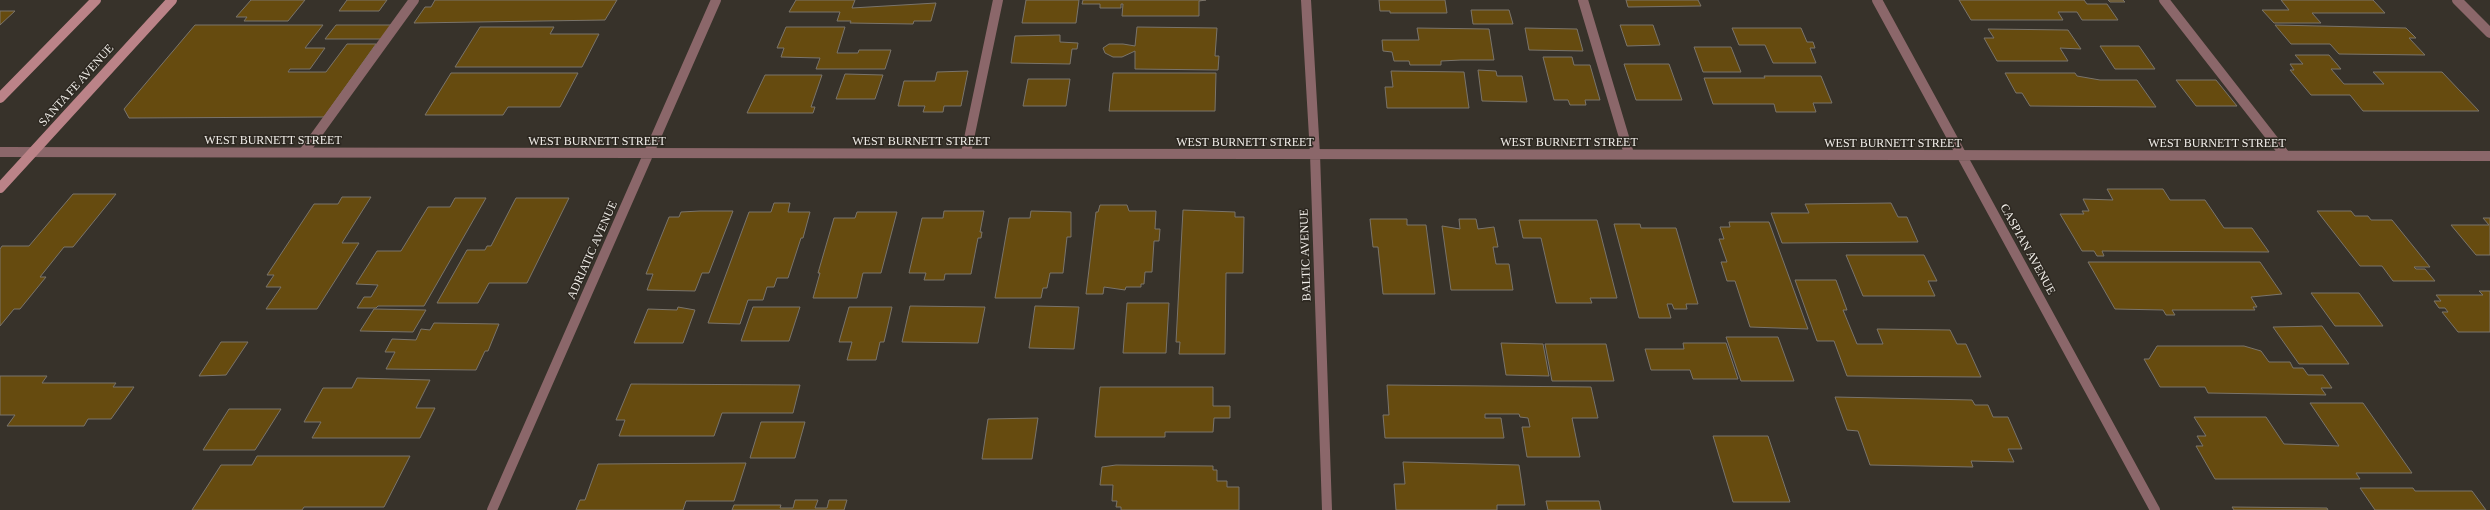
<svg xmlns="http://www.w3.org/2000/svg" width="2490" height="510" font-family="Georgia,serif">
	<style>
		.building { fill: #664b0f; stroke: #7a746b }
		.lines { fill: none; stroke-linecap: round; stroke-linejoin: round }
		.lane { stroke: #8b676a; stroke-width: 10 }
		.street { stroke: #8b676a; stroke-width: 10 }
		.secondary { stroke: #bb8388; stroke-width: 10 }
		.labels { text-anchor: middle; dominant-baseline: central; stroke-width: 3; stroke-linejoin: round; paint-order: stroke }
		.street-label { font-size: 12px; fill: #f1eee9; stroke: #2d2821 }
	</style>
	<rect width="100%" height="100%" fill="#37322a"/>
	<path class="building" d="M251,0H305L288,21H244L247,17H236Z
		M347,0H387L379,11H339Z
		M435,0H617L605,20L414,23L425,7H431Z
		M796,0H855L852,8L936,3L931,21H914L913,24L850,23L851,21H837L840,12H789Z
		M1026,0H1079L1076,23H1022Z
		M1083,0H1206L1199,1V16H1122L1123,4H1121V8H1100V4H1082Z
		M1379,0H1445L1447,13H1390V11H1380Z
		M1626,0H1698L1701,6L1628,7Z
		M1959,0H2084L2087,4H2107L2118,20H2082L2077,12H2058L2063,20H1971Z
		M2108,0H2123L2125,2H2110Z
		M2281,0H2373L2385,13H2312L2321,23H2274L2262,10H2289Z
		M1471,10H1509L1513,24H1473Z
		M0,11H15L0,25Z
		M195,25H323L305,48H325L310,69H290L288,72H326L347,44H376L324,117L129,118L124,109Z
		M336,25H395L384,39H325Z
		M1620,25H1653L1660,45L1627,46Z
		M2275,25L2406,28L2416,38H2409L2425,55L2339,54L2330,44H2291Z
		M480,27H554L550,34H599L582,67H455Z
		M786,27H845L837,53H858L859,50H891L885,69H816L820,58L781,57L784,48H777Z
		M1137,27L1217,28L1215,56H1219L1218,70L1135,69V51L1122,57H1113L1105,53L1103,48L1109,44H1123L1135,46Z
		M1417,28L1489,29L1494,60H1461L1441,61V65H1410L1409,61H1394L1392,52L1383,51L1382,40H1419Z
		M1525,28L1577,29L1583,51L1529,50Z
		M1732,28H1801L1807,42H1813L1815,48H1810L1816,63H1773L1765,45H1739Z
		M1988,29L2068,30L2081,49L2060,48L2068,61H1997L1984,38H1994Z
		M1060,35V42L1078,43L1077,49H1072L1070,64L1011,63L1015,36Z
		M2100,46H2139L2155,69H2115Z
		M1694,47H1731L1741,72H1703Z
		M2295,55H2329L2341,69H2331L2344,84H2384L2373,72H2442L2479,111H2363L2350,95H2311L2290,70H2294L2290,64H2303Z
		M1543,57H1572L1574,65H1590L1600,100H1585L1586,105H1570L1568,100H1554Z
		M1624,64H1669L1682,100H1636Z
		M1478,70L1496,71L1497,76H1522L1527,102L1482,101Z
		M968,71L961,106H944L943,112H923L925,106H898L904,81H935L937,72Z
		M1391,71L1464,72L1469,108H1387L1385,87H1393Z
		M451,73H578L560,107H508L503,115H425Z
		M1113,73H1216L1215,111H1109Z
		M2005,73H2075L2077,76L2100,80H2137L2156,107L2030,106L2022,93H2016Z
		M845,74L883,75L875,99H836Z
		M765,75H822L811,107H815L813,113H747Z
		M1764,76H1821L1832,103H1813L1816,112H1776L1774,104H1713L1704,78H1765Z
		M1028,79H1070L1066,106H1023Z
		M2176,80H2216L2237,106H2196Z
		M2107,189H2163L2170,200H2205L2224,228H2252L2269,252L2102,251L2104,256H2097L2094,251H2082L2060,214H2084L2082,211H2089L2083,199L2113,200Z
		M73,194H116L73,247H64L40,277H46L20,309H14L0,326V249L2,246H29Z
		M342,197H371L342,243H359L317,309H266L281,287H266L274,275H267L314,204H338Z
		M455,198H486L424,306H378L376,308H357L364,297H371L378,285L356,284L377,251H401L428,207H450Z
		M516,198H569L527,283H489L478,303H437L467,250H485L487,246H491Z
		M774,203H790L788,212H810L803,238H801L788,278H777L774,287H767L763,300H748L740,324L708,323L749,212H771Z
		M1891,203L1898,217H1907L1918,242L1782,243L1771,213H1809L1805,204Z
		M1100,205H1127L1129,211H1156L1155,229H1160L1159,241H1154L1152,272H1145L1144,284H1141V287H1126L1125,290L1104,287L1103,294H1086L1096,212H1098Z
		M1183,210L1235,212V217H1244L1243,273H1226L1225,354H1179L1180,342H1176Z
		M700,211H733L709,273H702L695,291L647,290L653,274H646L669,217H679L681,212Z
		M944,211H984L980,232H982L981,238H978L971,274H945L944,280H924L926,273H909L922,218H943Z
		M1031,211L1071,212V237H1067L1063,273H1050L1047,288H1043L1041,298H995L1009,218H1030Z
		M2317,211H2351L2355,216H2368L2371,220H2392L2430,267H2414L2416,269H2425L2435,281H2393L2382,266H2360Z
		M857,212H897L881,273H863L857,298H813L820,273H818L834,218H855Z
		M2483,218H2490V255H2476L2451,225H2489Z
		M1370,219H1407V225H1426L1435,294H1383L1378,247H1373Z
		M1459,219H1476L1478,229L1494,227L1498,247H1493L1496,264H1509L1513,290H1451L1442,226L1460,229Z
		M1519,220H1597L1617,298H1590L1592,303H1556L1541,238H1523Z
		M1729,222H1769L1808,329L1750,327L1735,281H1727L1721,262H1727L1719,239H1724L1720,227H1730Z
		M1614,224H1640L1641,228H1676L1698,304H1686L1687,309H1674L1672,304H1667L1671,318H1639Z
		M1846,255H1924L1937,281H1928L1935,296H1863Z
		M2088,262H2260L2282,294L2251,297L2257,307H2253L2255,310H2172L2175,315H2166L2163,310L2115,309Z
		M1795,280H1836L1847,310H1843L1857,344H1883L1877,329L1950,330L1957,344H1966L1981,377L1847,376L1834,341H1817Z
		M2479,291H2490V332H2458L2442,312H2448L2445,308H2439L2434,301H2441L2436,295H2483Z
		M2311,293H2359L2383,326H2335Z
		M1127,303H1169L1166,353H1123Z
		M910,306L985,307L978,343L902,342Z
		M1035,306L1079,307L1074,349L1029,348Z
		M678,307L695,310L683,343H634L648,309L677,310Z
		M753,307H800L789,341H741Z
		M849,307H892L884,342H880L876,360H847L852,342H839Z
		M374,309L426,310L413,332L360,331Z
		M434,323L499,324L488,351H485L476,370L386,369L395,352H385L392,339L416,340L421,329L430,330Z
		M2322,326L2349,364H2299L2273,327Z
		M1726,337H1778L1794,381H1741Z
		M221,342H248L226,375L199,376Z
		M1501,343L1543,344L1549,376L1506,375Z
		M1683,343H1726L1738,379H1693L1690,370H1651L1645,349H1684Z
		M1545,344H1606L1614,381H1552Z
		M2157,346H2244L2261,351L2269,362H2290L2293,368H2303L2308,375H2323L2332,388H2321L2326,395L2208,393L2205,387H2160L2144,359H2149Z
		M0,376H47L42,383H116L113,387H134L111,419H88L84,426H7L15,415H0Z
		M357,378L430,380L416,408H435L420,438H312L321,422H304L323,388H352Z
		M631,384L800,385L793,413H722L714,436H619L625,420H616Z
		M1387,385L1591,387L1598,418H1572L1580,457H1527L1522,427H1530L1528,418L1520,417L1519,414H1485V418H1501L1504,438H1385L1383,415H1389Z
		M1100,387H1213V406H1230V418H1214L1213,432H1165V437H1095Z
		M1835,397L1972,400L1975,405H1988L1993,417H2008L2022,449H2008L2014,462L1971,461L1973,467L1870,465L1858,431L1847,430Z
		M2310,403H2363L2412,473H2356L2360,479H2215L2196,446H2203L2197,436H2206L2194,417H2266L2284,444L2339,446Z
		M229,409H281L255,450H203Z
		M1038,418L1032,459H982L988,419Z
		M761,422H805L795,458H750Z
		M1713,436H1768L1790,502H1733Z
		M257,456H410L384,507H304L302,510H192L221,465H252Z
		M1403,462L1519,465L1525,505H1497V510H1396L1394,484H1405Z
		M746,463L734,501H686L683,510H576L580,500H585L598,464Z
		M1116,465L1213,466V470H1217V481H1227V487H1239V510H1121V507H1116L1117,501H1112L1113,485H1100L1102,467Z
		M2360,488H2413L2415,491H2472L2486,510H2375Z
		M795,500H818L815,508H827L829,500H847L844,510H732L734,505H781L780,508H793Z
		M1546,501H1599L1601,510H1548Z
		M2232,507L2327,508L2328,510H2234Z"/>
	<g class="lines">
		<path class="lane" d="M1583,0L1629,154
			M2164,0L2285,155
			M304,152L414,0
			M966,153L998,0"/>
		<path class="street" d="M1306,0L1315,154L1327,510
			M1877,0L2155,510
			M2457,0L2490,33
			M0,152L2490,156
			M492,510L716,0"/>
		<path class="secondary" d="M0,98L96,0
			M0,188L172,0"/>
	</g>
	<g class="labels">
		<g class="street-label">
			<text transform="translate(76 85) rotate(-48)">SANTA FE AVENUE</text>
			<text x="273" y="140">WEST BURNETT STREET</text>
			<text x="597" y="141">WEST BURNETT STREET</text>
			<text x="921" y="141">WEST BURNETT STREET</text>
			<text x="1245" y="142">WEST BURNETT STREET</text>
			<text x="1569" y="142">WEST BURNETT STREET</text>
			<text x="1893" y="143">WEST BURNETT STREET</text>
			<text x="2217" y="143">WEST BURNETT STREET</text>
			<text transform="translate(2028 249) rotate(61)">CASPIAN AVENUE</text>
			<text transform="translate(592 250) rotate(-66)">ADRIATIC AVENUE</text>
			<text transform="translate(1305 255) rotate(-92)">BALTIC AVENUE</text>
		</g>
	</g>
</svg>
